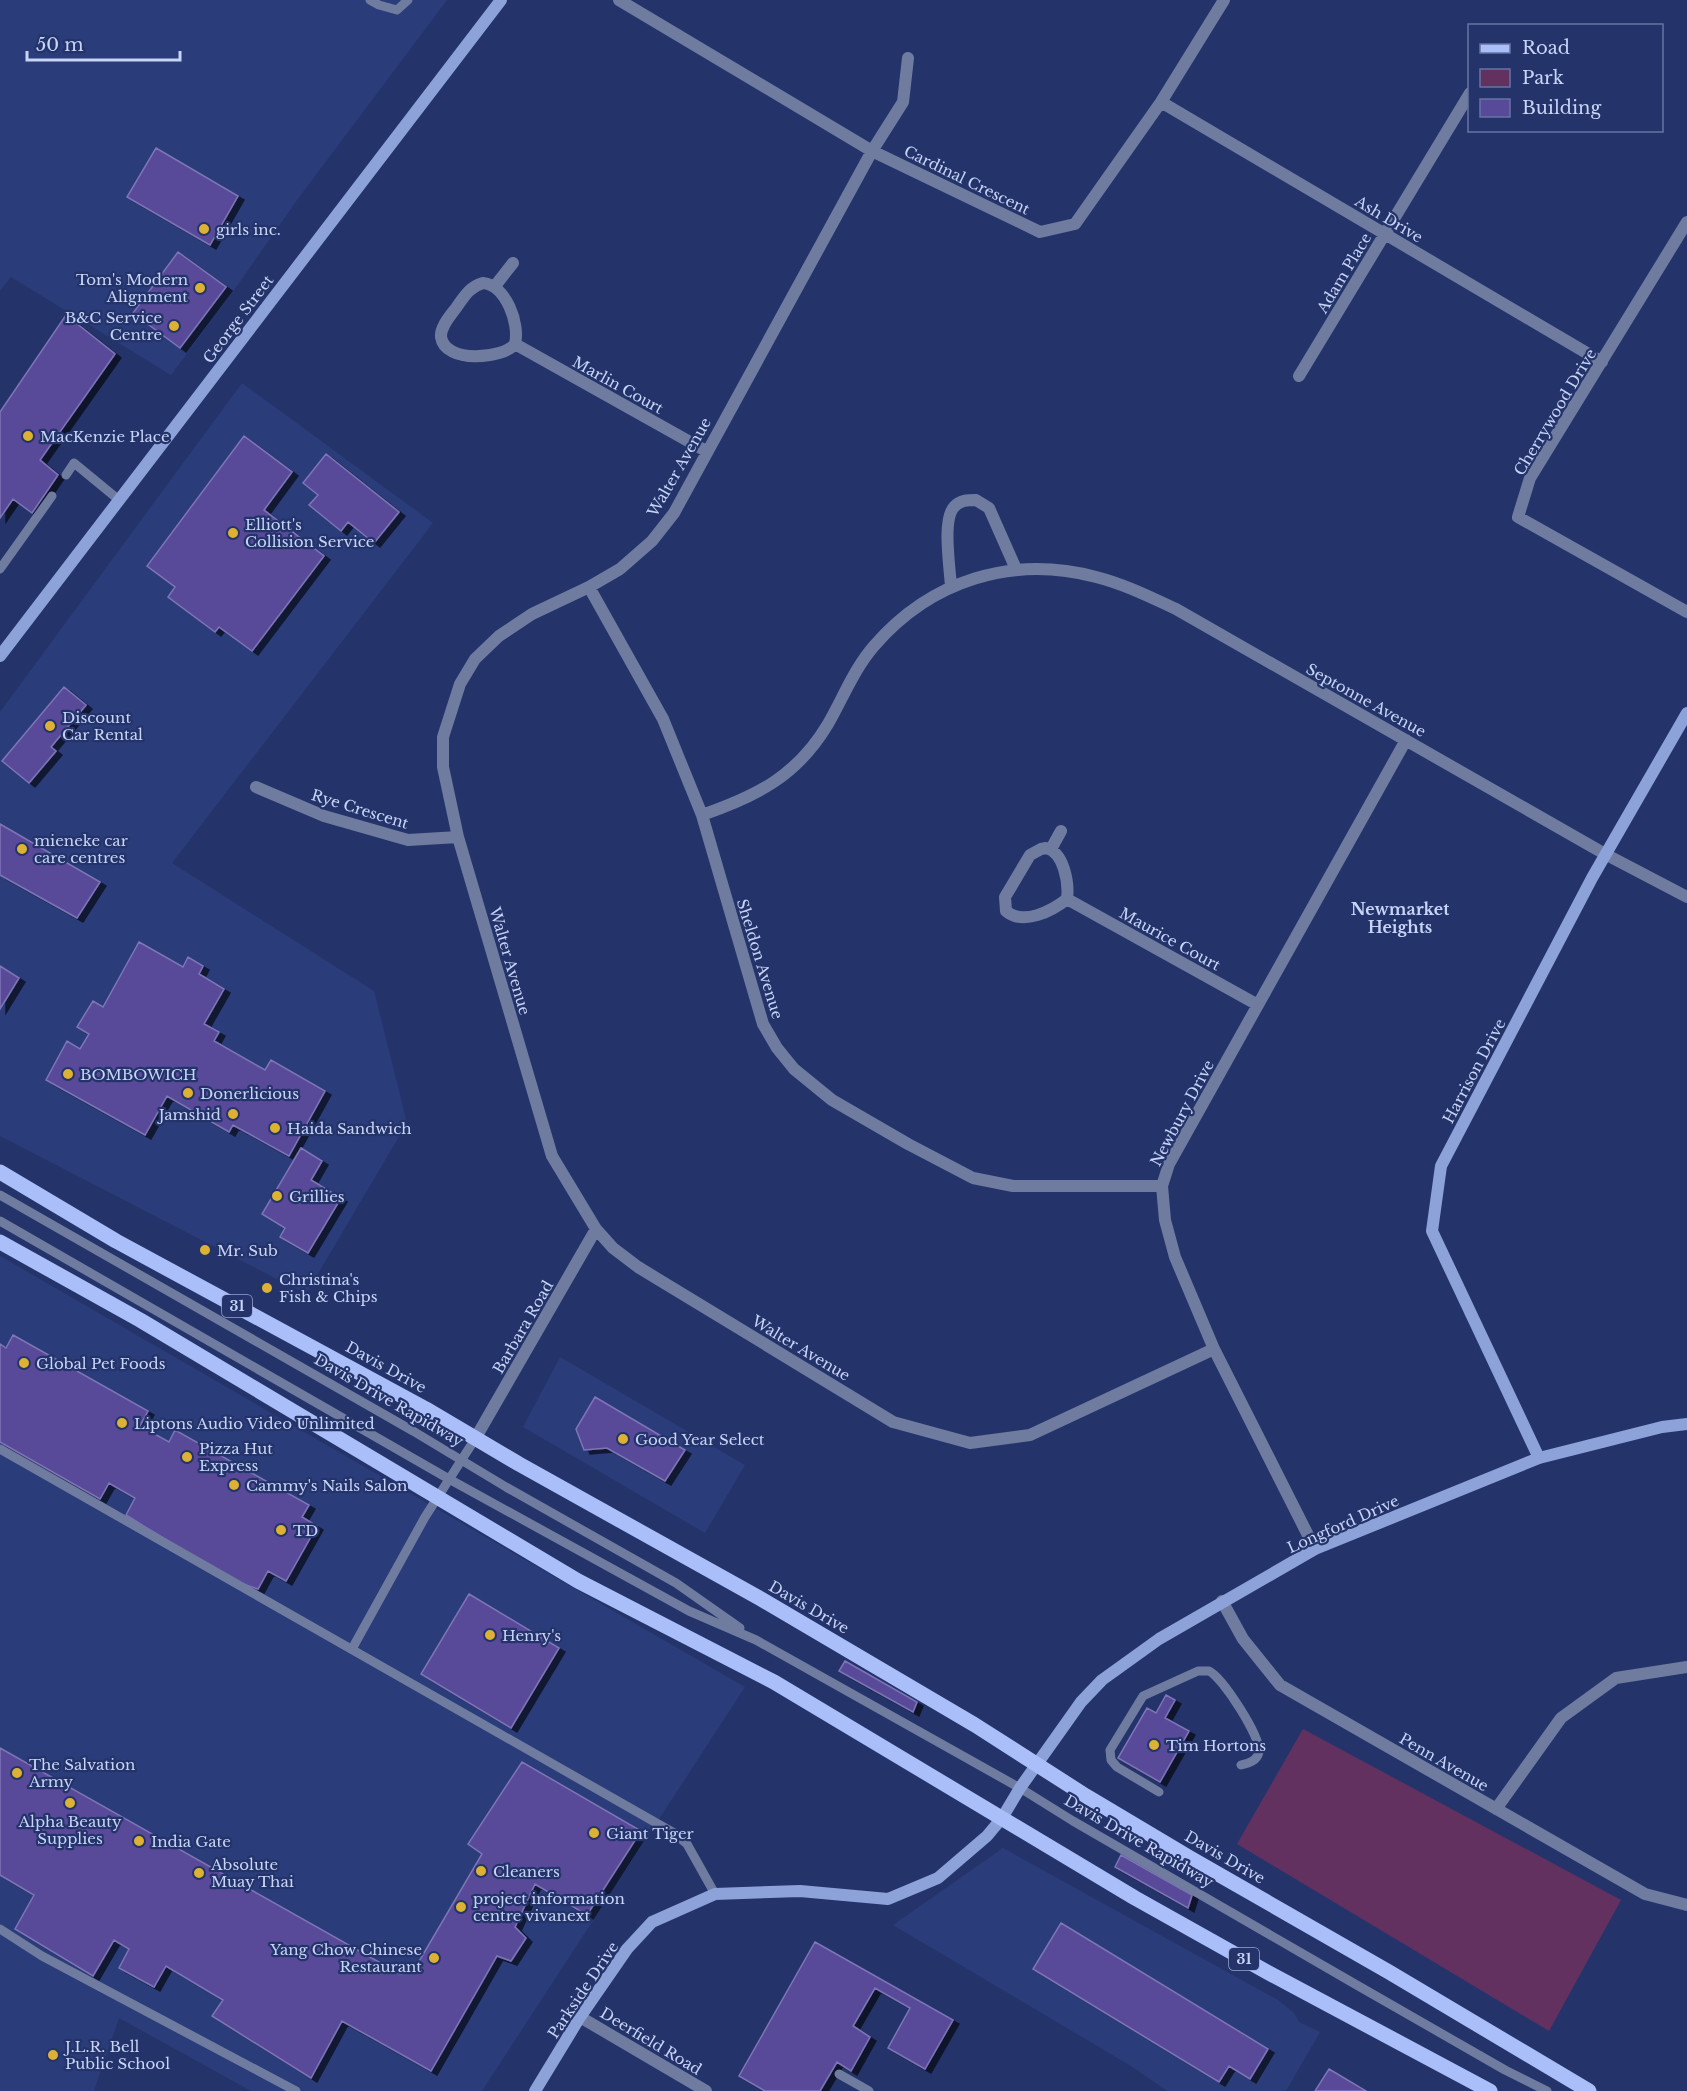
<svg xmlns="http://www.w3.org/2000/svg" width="1687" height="2091" font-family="'Libre Baskerville',serif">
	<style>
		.built { fill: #2a3c7a }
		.green { fill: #623160 }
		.building { fill: #584a99; stroke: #7d75b6; stroke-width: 1.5; filter: url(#shadow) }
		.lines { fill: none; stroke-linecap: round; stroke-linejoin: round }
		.lane { stroke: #6f7c9f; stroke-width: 9 }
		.street { stroke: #6f7c9f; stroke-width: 12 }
		.secondary { stroke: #8da2d9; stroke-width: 12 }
		.primary { stroke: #aabff9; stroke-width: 15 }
		.poi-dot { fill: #ddb133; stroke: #24346b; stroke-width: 2 }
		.labels { text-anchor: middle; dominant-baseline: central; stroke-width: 4.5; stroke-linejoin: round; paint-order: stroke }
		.shield { fill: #24346b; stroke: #96a4cc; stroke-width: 1.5 }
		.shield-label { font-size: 14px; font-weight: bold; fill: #c7d4f6 }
		.street-label { font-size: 15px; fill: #c7d4f6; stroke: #24346b }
		.poi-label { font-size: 15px; fill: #c7d4f6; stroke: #24346b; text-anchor: start }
		.neighbourhood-label { font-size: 16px; font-weight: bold; fill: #c7d4f6; stroke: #24346b }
	</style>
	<defs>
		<filter id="shadow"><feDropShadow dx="6" dy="4" stdDeviation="0" flood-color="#0009"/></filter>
	</defs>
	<rect width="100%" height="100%" fill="#24346b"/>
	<path class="built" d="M0,0H447L297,200L237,286L171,375L11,277L0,291Z
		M242,383L433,523L172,863L374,991L407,1123L306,1294L0,1136V712Z
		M0,1256L745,1687L482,2091H251L119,2018L94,2091H0Z
		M560,1357L745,1465L705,1533L523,1427Z
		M1003,1848L1278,2000L1294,2013L1299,2022L1320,2032L1286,2091H1167L1131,2066L893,1925Z"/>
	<path class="green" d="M1303,1729L1621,1900L1549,2031L1237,1844Z"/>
	<path class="building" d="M156,148L238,196L210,245L127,197Z
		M178,252L226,287L180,348L133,313Z
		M66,315L115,354L40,460L58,475L32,513L13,499L0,518V412Z
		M244,436L292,472L264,510L324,556L252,651L219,627L215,632L168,597L175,587L147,566Z
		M326,454L399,512L374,543L348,522L341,531L309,505L318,495L303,483Z
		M64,687L86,705L51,747L56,751L29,783L2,761Z
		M0,824L100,882L77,918L0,875Z
		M139,942L183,967L188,957L203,966L199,974L224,989L204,1024L219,1032L214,1041L265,1070L271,1060L325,1091L289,1156L233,1125L229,1132L167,1096L145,1135L46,1080L67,1041L80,1049L89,1034L77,1027L93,1001L103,1007Z
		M0,966L19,978L0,1009Z
		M301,1148L322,1161L311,1180L341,1198L308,1253L280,1237L285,1228L262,1214Z
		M13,1335L148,1411L140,1426L169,1442L175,1430L309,1505L302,1517L317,1526L286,1581L268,1571L258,1589L231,1580L126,1515L135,1498L109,1483L100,1499L0,1442V1344L6,1348Z
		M595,1397L685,1450L665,1481L607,1448L584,1450L576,1429Z
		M469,1594L559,1648L511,1728L421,1674Z
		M845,1661L917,1702L913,1712L839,1671Z
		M1166,1695L1175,1700L1165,1718L1189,1731L1160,1782L1118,1758L1147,1708L1156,1713Z
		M0,1748L400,1974L414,1970L482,1854L468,1844L522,1762L641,1831L587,1915L535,1884L515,1927L526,1938L511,1961L497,1956L431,2071L342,2021L311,2078L212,2016L223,2000L166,1966L154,1987L119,1968L129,1949L114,1940L93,1976L15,1929L34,1895L0,1875Z
		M1121,1855L1192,1895L1188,1908L1115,1867Z
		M1061,1923L1268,2049L1250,2079L1229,2066L1219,2082L1033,1969Z
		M815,1942L953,2020L925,2069L888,2048L910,2008L875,1988L853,2026L870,2037L851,2071L837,2062L820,2091H765L739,2076Z
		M1329,2069L1366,2091H1315Z"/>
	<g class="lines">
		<path class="lane" d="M370,0L379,5L397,10L408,0
			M66,475L74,463L119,500
			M0,569L52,496
			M0,1195L413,1431L506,1487L676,1583L740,1628
			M0,1221L449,1479L689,1611L756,1640L1020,1788L1073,1821L1355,1984L1505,2070L1547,2091
			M0,1449L674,1833L687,1844L715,1894
			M352,1649L425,1517L475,1439
			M1159,1792L1117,1767L1111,1760L1110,1750L1143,1696L1198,1671H1209C1223,1678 1261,1737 1259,1752C1257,1761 1249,1763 1241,1765
			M0,1929L42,1956L296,2091
			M839,2074L869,2091"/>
		<path class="street" d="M619,0L872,151L1040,232L1075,224L1161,102L1224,0
			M908,58L903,102L872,151L674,513L652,541L620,569L589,587L532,614L499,636L475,659L460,684L443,737V767L458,837L552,1156L596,1229L613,1248L638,1267L893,1422L970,1443L1030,1435L1214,1349
			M1161,102L1602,362
			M1687,222L1530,478L1518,517L1687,612
			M483,283C506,285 520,324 515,344C503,359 445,364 441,337C440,327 450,316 456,308C464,297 469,287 483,283Z
			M495,286L513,263
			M515,344L706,451
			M1299,376L1470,93
			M589,587L663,719L702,815L763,1024L777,1048L794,1069L832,1100L908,1144L973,1178L1013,1186H1162
			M951,587C950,568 942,520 954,507C960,500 968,500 976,500L989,508L1016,569
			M256,787L324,816L408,840L458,837
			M702,815C757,796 797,776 828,724C843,698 854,669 874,646C931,580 1012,555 1096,577C1124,584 1150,597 1176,609L1605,854L1687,897
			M1046,848C1064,852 1069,883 1067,899C1052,911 1023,926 1006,911L1005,897L1030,855L1041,849Z
			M1051,849L1061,831
			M1067,899L1258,1005
			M475,1439L596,1229
			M1315,1549L1214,1349L1175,1257L1165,1220L1162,1186L1169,1164L1406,740
			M1222,1601L1243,1639L1280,1685L1645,1894L1687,1905
			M1496,1809L1561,1718L1616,1678L1687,1667
			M580,2017L706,2091"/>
		<path class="secondary" d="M0,656L501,0
			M1539,1458L1432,1231L1441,1166L1592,878L1687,713
			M535,2091L580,2017L627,1949L652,1922L715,1894L800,1891L888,1899L938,1878L987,1836L1002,1818L1020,1788L1081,1702L1102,1680L1159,1639L1315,1549L1539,1458L1662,1427L1687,1424"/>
		<path class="primary" d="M0,1172L116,1241L426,1409L519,1464L761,1599L975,1725L1086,1796L1190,1858L1389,1972L1589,2091
			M0,1242L140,1320L578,1581L774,1682L1135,1898L1267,1972L1490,2091"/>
	</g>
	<g class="poi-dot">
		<circle cx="204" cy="229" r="6"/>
		<circle cx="200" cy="288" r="6"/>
		<circle cx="174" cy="326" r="6"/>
		<circle cx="28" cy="436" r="6"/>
		<circle cx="233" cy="533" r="6"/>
		<circle cx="50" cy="726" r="6"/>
		<circle cx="22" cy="849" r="6"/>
		<circle cx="68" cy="1074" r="6"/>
		<circle cx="188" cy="1093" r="6"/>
		<circle cx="233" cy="1114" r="6"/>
		<circle cx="275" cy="1128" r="6"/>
		<circle cx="277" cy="1196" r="6"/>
		<circle cx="205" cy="1250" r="6"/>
		<circle cx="267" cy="1288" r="6"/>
		<circle cx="24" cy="1363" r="6"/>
		<circle cx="122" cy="1423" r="6"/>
		<circle cx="623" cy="1439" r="6"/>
		<circle cx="187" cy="1457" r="6"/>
		<circle cx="234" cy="1485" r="6"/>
		<circle cx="281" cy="1530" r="6"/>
		<circle cx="490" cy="1635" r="6"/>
		<circle cx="1154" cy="1745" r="6"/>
		<circle cx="17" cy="1773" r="6"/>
		<circle cx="70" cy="1803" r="6"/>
		<circle cx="594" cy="1833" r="6"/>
		<circle cx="139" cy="1841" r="6"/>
		<circle cx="481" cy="1871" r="6"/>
		<circle cx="199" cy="1873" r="6"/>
		<circle cx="461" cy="1907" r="6"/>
		<circle cx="434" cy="1958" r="6"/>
		<circle cx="53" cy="2055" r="6"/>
	</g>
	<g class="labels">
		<g class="shield">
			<rect x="222" y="1295" width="30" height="22" rx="4.5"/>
			<rect x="1229" y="1948" width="30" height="22" rx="4.5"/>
		</g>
		<g class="shield-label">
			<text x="237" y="1306">31</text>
			<text x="1244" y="1959">31</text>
		</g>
		<g class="street-label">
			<text transform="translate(967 180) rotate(26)">Cardinal Crescent</text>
			<text transform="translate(1389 219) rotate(31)">Ash Drive</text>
			<text transform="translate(1344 273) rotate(-59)">Adam Place</text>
			<text transform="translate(238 319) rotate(-53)">George Street</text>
			<text transform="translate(618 385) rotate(29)">Marlin Court</text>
			<text transform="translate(1555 412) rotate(-59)">Cherrywood Drive</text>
			<text transform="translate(679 467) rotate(-60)">Walter Avenue</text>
			<text transform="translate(1366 700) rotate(29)">Septonne Avenue</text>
			<text transform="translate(360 809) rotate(17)">Rye Crescent</text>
			<text transform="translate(1170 939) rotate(29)">Maurice Court</text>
			<text transform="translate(760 959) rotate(73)">Sheldon Avenue</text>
			<text transform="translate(510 961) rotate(74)">Walter Avenue</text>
			<text transform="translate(1474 1071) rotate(-62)">Harrison Drive</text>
			<text transform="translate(1182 1113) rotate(-62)">Newbury Drive</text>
			<text transform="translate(523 1327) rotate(-60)">Barbara Road</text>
			<text transform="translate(801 1348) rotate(31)">Walter Avenue</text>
			<text transform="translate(386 1367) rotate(29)">Davis Drive</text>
			<text transform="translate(389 1400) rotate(30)">Davis Drive Rapidway</text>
			<text transform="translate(1343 1524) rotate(-24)">Longford Drive</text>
			<text transform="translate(809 1607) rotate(30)">Davis Drive</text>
			<text transform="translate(1444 1762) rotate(30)">Penn Avenue</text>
			<text transform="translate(1139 1841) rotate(30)">Davis Drive Rapidway</text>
			<text transform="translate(1225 1857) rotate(30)">Davis Drive</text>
			<text transform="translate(583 1990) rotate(-56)">Parkside Drive</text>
			<text transform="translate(651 2041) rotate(31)">Deerfield Road</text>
		</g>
		<g class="poi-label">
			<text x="216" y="229">girls inc.</text>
			<text x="188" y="279" text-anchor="end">Tom's Modern<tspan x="188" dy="17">Alignment</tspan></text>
			<text x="162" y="317" text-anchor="end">B&amp;C Service<tspan x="162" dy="17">Centre</tspan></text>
			<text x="40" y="436">MacKenzie Place</text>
			<text x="245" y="524">Elliott's<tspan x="245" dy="17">Collision Service</tspan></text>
			<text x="62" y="717">Discount<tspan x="62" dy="17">Car Rental</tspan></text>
			<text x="34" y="840">mieneke car<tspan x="34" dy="17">care centres</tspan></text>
			<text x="80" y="1074">BOMBOWICH</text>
			<text x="200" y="1093">Donerlicious</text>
			<text x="221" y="1114" text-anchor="end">Jamshid</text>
			<text x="287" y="1128">Haida Sandwich</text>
			<text x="289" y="1196">Grillies</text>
			<text x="217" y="1250">Mr. Sub</text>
			<text x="279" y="1279">Christina's<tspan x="279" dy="17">Fish &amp; Chips</tspan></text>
			<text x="36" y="1363">Global Pet Foods</text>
			<text x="134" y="1423">Liptons Audio Video Unlimited</text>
			<text x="635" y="1439">Good Year Select</text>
			<text x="199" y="1448">Pizza Hut<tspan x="199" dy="17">Express</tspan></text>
			<text x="246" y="1485">Cammy's Nails Salon</text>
			<text x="293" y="1530">TD</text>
			<text x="502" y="1635">Henry's</text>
			<text x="1166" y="1745">Tim Hortons</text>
			<text x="29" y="1764">The Salvation<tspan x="29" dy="17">Army</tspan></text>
			<text x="70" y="1821" text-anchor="middle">Alpha Beauty<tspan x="70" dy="17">Supplies</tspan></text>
			<text x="606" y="1833">Giant Tiger</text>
			<text x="151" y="1841">India Gate</text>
			<text x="211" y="1864">Absolute<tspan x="211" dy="17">Muay Thai</tspan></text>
			<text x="493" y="1871">Cleaners</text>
			<text x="473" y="1898">project information<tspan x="473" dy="17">centre vivanext</tspan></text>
			<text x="422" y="1949" text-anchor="end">Yang Chow Chinese<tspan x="422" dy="17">Restaurant</tspan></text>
			<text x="65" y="2046">J.L.R. Bell<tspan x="65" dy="17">Public School</tspan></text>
		</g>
		<g class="neighbourhood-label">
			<text x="1400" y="909">Newmarket<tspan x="1400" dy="18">Heights</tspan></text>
		</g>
	</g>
	<rect x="1468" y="24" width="195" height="108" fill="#24346b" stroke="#6574a3" stroke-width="1.5"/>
	<rect x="1480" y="44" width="30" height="9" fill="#aabff9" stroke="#6574a3" stroke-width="1.5"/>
	<text x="1522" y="54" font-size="18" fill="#c7d4f6">Road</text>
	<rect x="1480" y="69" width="30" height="18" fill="#623160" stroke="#6574a3" stroke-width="1.5"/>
	<text x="1522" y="84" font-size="18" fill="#c7d4f6">Park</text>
	<rect x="1480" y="99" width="30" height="18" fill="#584a99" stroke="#6574a3" stroke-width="1.5"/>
	<text x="1522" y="114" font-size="18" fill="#c7d4f6">Building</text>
	<path d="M27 51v9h153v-9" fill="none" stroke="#c7d4f6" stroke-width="3"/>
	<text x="36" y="51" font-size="18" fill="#c7d4f6" stroke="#24346b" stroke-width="4.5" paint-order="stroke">50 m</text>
</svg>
